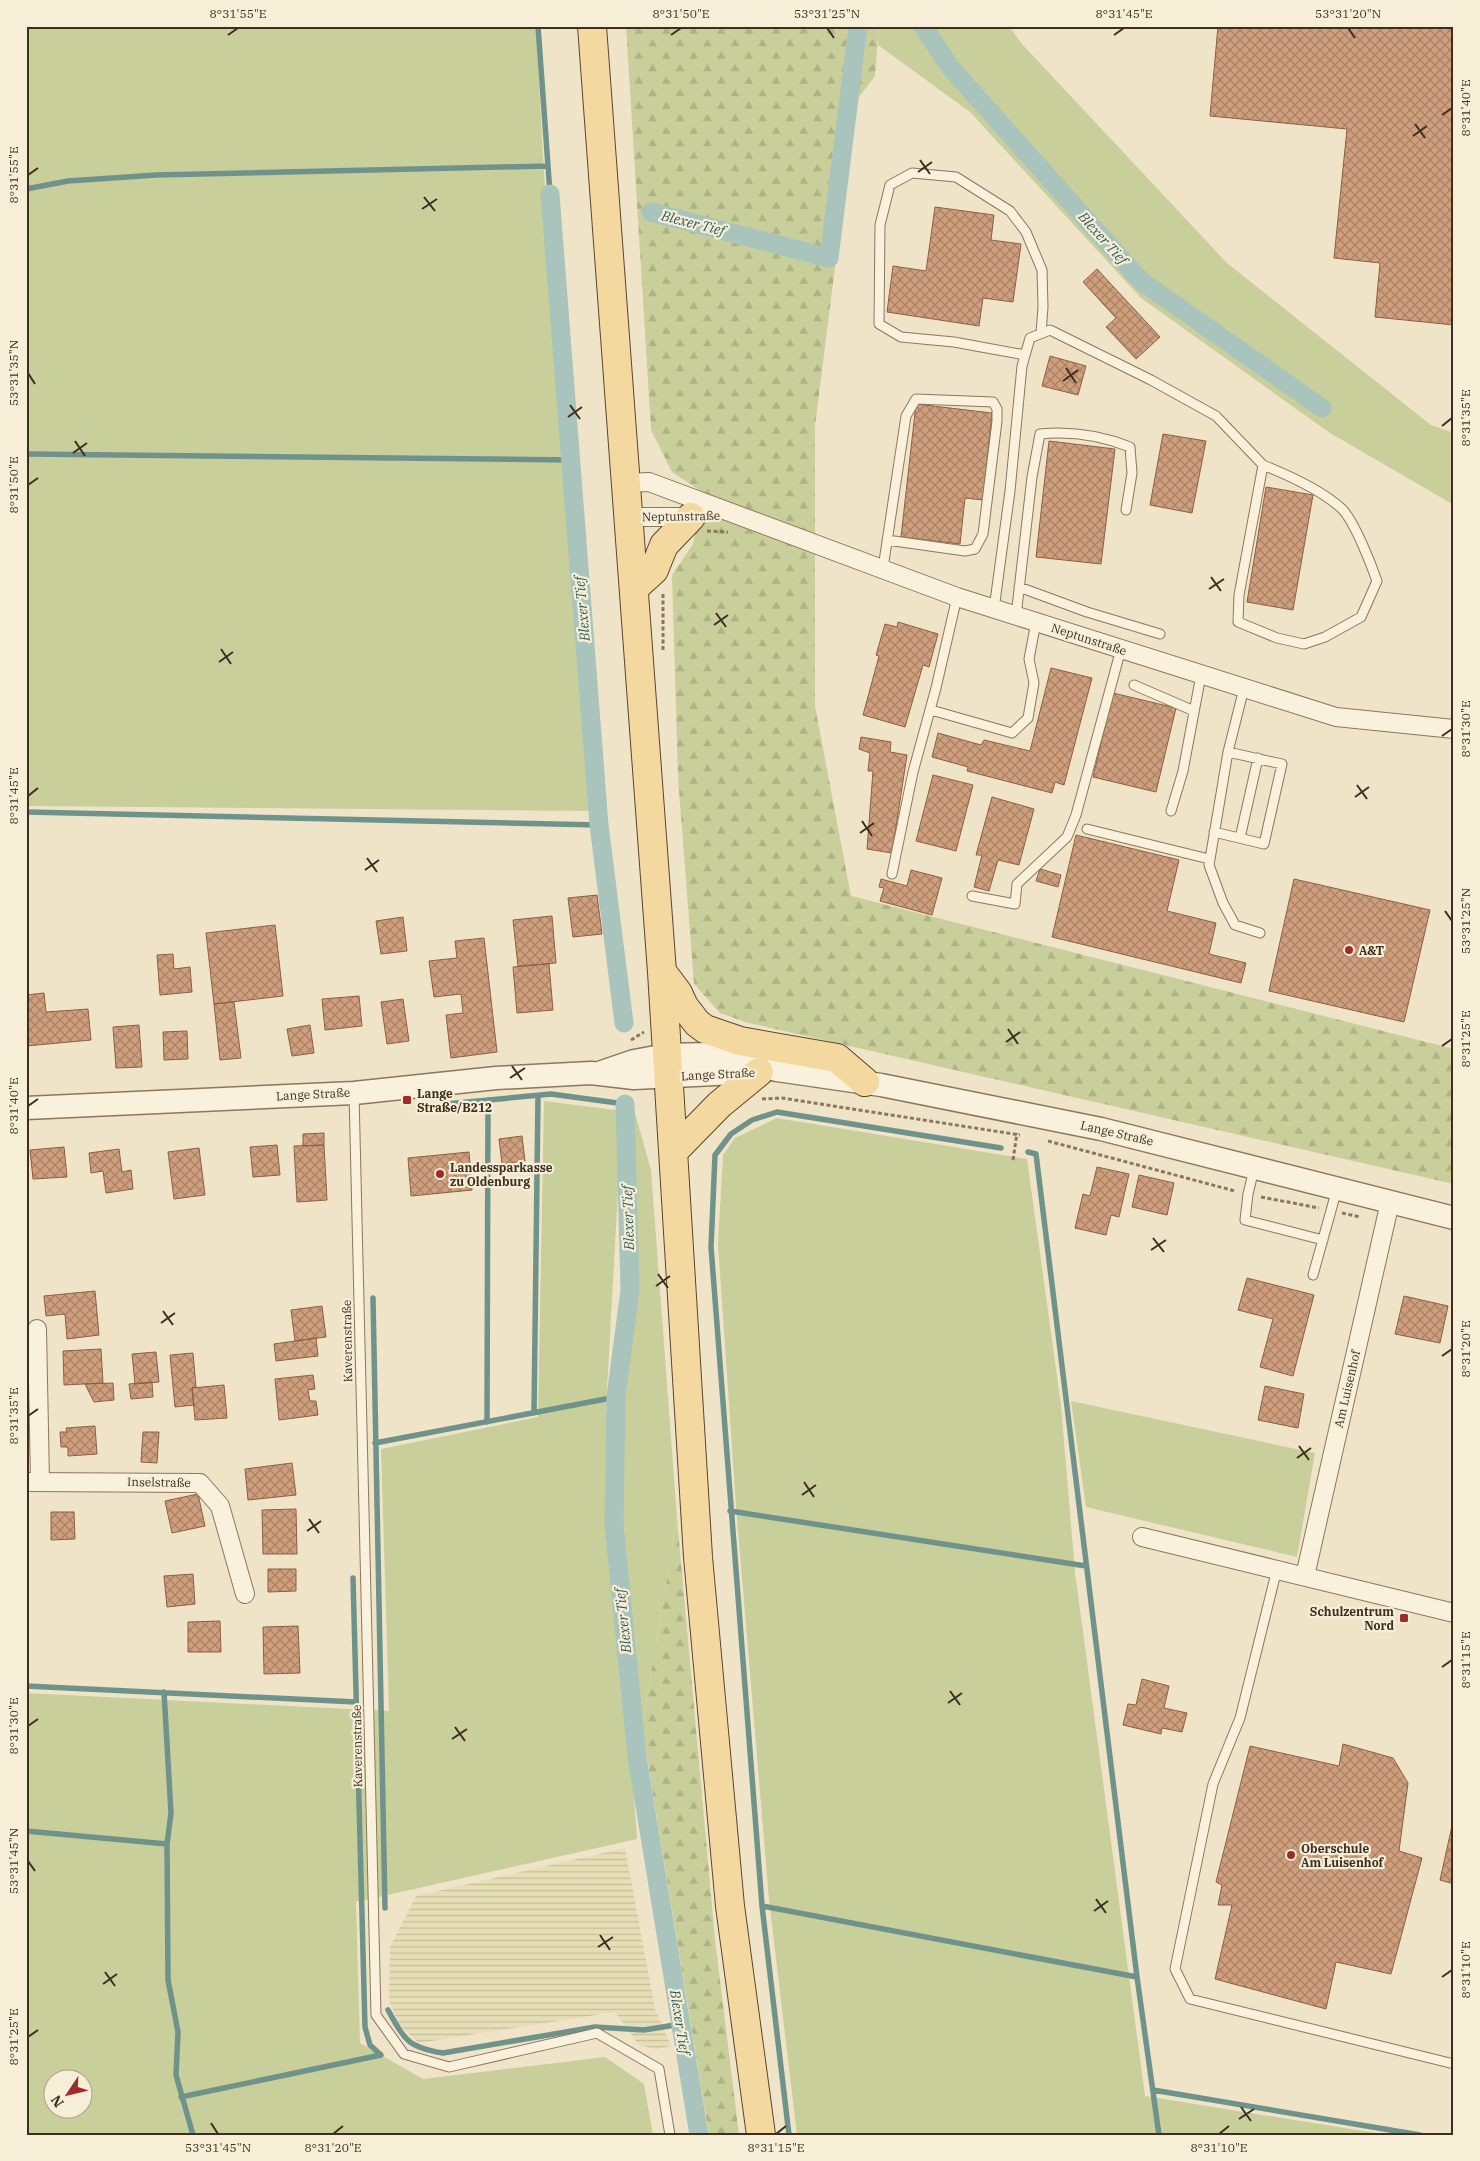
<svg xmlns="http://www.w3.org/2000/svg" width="1480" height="2161" font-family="'IBM Plex Serif',serif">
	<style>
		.farmland { fill: url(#farmland-rules) }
		.green { fill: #c9cf9b; fill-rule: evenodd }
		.forest { fill: url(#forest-firs) }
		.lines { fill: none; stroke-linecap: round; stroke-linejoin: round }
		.stream { stroke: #6f938a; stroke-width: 5.5 }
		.canal { stroke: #a9c4bc; stroke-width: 19 }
		.building { fill: url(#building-cross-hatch); stroke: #8d5f41 }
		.service-casing { stroke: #8d765c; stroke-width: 11 }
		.minor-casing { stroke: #8d765c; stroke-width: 20 }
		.tertiary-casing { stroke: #8d765c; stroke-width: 25 }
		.primary-casing { stroke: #5b4430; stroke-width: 30 }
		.path { stroke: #8d765c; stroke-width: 3; stroke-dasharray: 4 2.5; stroke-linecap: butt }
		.service { stroke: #faf1dc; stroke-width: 9 }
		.minor { stroke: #faf1dc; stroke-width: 18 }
		.tertiary { stroke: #faf1dc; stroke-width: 22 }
		.primary { stroke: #f3d9a0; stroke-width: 28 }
		.ticks { fill: none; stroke: #3d2e20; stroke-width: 2 }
		.poi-dot { fill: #9e2a2b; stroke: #f7eed8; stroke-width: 2 }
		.labels { text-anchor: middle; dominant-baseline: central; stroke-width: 4.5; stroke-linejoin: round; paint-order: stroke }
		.street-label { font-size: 12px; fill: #3d2e20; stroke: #f7eed8 }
		.poi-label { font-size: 12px; font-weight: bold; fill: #3d2e20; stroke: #f7eed8; text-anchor: start }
		.water-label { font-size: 14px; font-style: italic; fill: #2f5d5a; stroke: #f7eed8 }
		.neatline { fill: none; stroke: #3d2e20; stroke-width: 2 }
		.ticks-label { font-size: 12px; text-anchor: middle; fill: #3d2e20 }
	</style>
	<defs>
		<pattern id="farmland-rules" width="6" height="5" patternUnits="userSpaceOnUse" patternTransform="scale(1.25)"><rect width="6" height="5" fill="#e6deb5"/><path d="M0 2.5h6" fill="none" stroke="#c6bf9b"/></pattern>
		<pattern id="forest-firs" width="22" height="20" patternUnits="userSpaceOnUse" patternTransform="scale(1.25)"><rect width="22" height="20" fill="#c9cf9b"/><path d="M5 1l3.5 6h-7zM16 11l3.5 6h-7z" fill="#aeb285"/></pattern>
		<pattern id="building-cross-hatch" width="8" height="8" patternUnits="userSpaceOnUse" patternTransform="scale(1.25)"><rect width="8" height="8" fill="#cf9f7d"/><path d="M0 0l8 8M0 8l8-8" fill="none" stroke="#a98266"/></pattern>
	</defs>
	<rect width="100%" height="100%" fill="#f0e4c8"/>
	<path class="farmland" d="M625,1848L655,2009L671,2046L655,2049L639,2045L615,2012L419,2043L400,2026L389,2000L390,1947L416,1896Z"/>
	<path class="green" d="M26,26H536L544,173L593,811L26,806Z
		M879,26H1009L1022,44L1227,263L1431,425L1454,433V505L1330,433L1141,298L970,112L878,45Z
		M544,1101L616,1110L622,1120L606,1407L637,1839L356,1902L360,2043L423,2079L605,2057L644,2084L653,2135H26V1693L389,1711L381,1449L538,1417ZM52,2078H82V2108H52Z
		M633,1106L651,1170L677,1518L642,1727L623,1529L622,1407L639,1286Z
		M777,1118L1027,1159L1061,1405L1075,1572L1145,2096L1388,2135H797L769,1900L736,1506L718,1244L723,1155L735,1138Z
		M1071,1401L1315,1453L1297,1557L1086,1507Z"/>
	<path class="forest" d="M626,26H879L875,76L856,101L815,426V706L851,896L1454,1049V1184L745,1022L720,1013L694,984L678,778L672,575L693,544L702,492L672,472L651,430Z
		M677,1518L715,1939L739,2135H709L642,1727Z"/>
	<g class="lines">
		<path class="stream" d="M538,26L550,194
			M26,189L68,181L156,175L548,166
			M26,454L571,460
			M26,812L599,825
			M446,1104L551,1094L625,1104
			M1028,1152L1036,1154L1137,1977L1159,2135
			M373,1298L385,1908
			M534,1413L538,1096
			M487,1422L488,1100
			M375,1443L616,1397
			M730,1511L1086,1566
			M26,1686L356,1702
			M164,1692L171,1813L167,1844L168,1980L178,2032L176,2075L193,2135
			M26,1831L167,1844
			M762,1906L1137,1977
			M388,2010C405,2040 407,2047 443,2053L595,2027L644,2030L681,2024
			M1153,2090L1420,2135
			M181,2097L381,2055L370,2045L365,2027L353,1578
			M789,2135L762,1906L711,1247L715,1155L731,1134L752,1120L777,1112L1001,1148"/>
		<path class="canal" d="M923,26L950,67L1141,281L1322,408
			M550,194L599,825L624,1023
			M651,212L829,258L858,26
			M625,1104L630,1290L616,1397L614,1524L637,1757L699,2135"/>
	</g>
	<path class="building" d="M1218,26H1454V325L1375,317L1380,263L1334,258L1347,129L1210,116Z
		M935,207L994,215L991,240L1021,244L1013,302L983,298L979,326L887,312L893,266L926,271Z
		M1097,269L1160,337L1136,359L1106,327L1116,318L1083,282Z
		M1050,356L1086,366L1078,395L1042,386Z
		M916,404L992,413L983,500L965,498L960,544L901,537Z
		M1163,434L1206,441L1192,513L1150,505Z
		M1049,441L1115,449L1101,564L1036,557Z
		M1266,487L1313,495L1293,610L1247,602Z
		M898,622L938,634L929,667L923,665L905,727L863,715L879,656L876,655L885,624L897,627Z
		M1051,668L1092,678L1064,785L1055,782L1052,793L967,771L968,767L932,757L938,733L981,745L984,740L1030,751Z
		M1113,693L1176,708L1156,792L1093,777Z
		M861,737L891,742L890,752L907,755L892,853L867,849L873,771H868L870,753L859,749Z
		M933,775L973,785L956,851L916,841Z
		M992,797L1034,809L1019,865L998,860L989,891L974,887L982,855H976Z
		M1076,835L1179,860L1167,911L1216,923L1209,954L1246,963L1241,983L1052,937Z
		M1040,869L1061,875L1058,887L1036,881Z
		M911,870L942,878L932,915L880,901L884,888L879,887L881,879L907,886Z
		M1294,879L1430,910L1404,1022L1269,991Z
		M597,895L602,934L573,937L568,898Z
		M552,916L556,963L518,966L513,920Z
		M403,917L407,951L381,954L376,921Z
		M275,925L283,996L214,1004L206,933Z
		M484,938L497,1052L451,1058L446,1015L463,1013L461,994L434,997L429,961L457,958L455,941Z
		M173,954L174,969L190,967L192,992L160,995L157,955Z
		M549,964L553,1010L517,1013L513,967Z
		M44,993L46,1012L88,1009L91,1040L26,1046V995Z
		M359,996L362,1026L325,1030L322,999Z
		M403,999L409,1041L387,1044L381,1002Z
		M234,1002L241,1058L220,1060L214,1004Z
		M139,1025L142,1067L116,1068L113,1027Z
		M310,1025L314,1053L292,1056L287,1029Z
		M187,1031L188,1059L164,1060L163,1032Z
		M324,1133V1145L303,1146V1134Z
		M522,1136L525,1161L502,1164L499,1139Z
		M277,1145L280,1175L253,1177L250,1147Z
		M324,1145L327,1200L297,1202L294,1146Z
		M64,1147L67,1177L33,1179L30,1150Z
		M199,1148L205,1195L174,1199L168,1152Z
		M119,1149L122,1172L131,1170L133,1189L106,1193L103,1171L91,1173L89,1153Z
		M469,1152L472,1190L411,1196L408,1158Z
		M1097,1167L1129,1174L1119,1217L1111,1215L1106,1235L1075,1228L1083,1194L1090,1196Z
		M1139,1175L1174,1183L1167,1215L1132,1207Z
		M1247,1278L1314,1295L1293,1376L1260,1367L1273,1319L1238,1310Z
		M95,1291L99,1335L67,1339L65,1314L46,1316L44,1296Z
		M1404,1296L1448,1306L1440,1343L1395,1334Z
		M322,1306L326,1337L295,1341L291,1310Z
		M316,1338L318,1356L276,1361L274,1344Z
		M101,1349L103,1383L64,1385L63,1351Z
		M156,1352L159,1382L135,1384L132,1354Z
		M193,1353L196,1387L192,1388L194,1405L175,1407L170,1355Z
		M313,1375L315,1389L308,1390L310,1401H316L318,1415L279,1420L275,1379Z
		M152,1382L153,1397L131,1399L129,1384Z
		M113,1383L114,1400L94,1402L85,1384Z
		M224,1385L227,1418L195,1420L192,1388Z
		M1265,1386L1304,1394L1298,1428L1258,1420Z
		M95,1426L97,1454L68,1456V1447H61L60,1432H67L66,1428Z
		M143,1432H159L157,1463L141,1462Z
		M292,1463L296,1495L248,1500L245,1469Z
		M198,1494L205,1526L172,1533L165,1501Z
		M296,1509L297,1554H263L262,1510Z
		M51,1512H74L75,1539L51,1540Z
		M268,1569H296V1591L268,1592Z
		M193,1574L195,1604L167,1607L164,1576Z
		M220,1621L221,1652H188V1622Z
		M298,1626L300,1673L264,1674L263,1627Z
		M1142,1679L1169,1686L1164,1708L1187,1713L1182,1732L1162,1728L1161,1734L1123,1725L1128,1704L1136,1705Z
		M1343,1744L1393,1758L1408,1783L1399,1851L1422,1858L1391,1974L1336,1962L1326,2009L1215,1979L1232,1905H1218L1222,1885L1216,1882L1250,1746L1339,1766Z
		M1454,1817V1884L1440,1880Z"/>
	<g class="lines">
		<g class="service-casing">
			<path id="service" d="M1025,355L954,342L901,337L879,324L880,225L890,185L912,173L956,177L1010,211L1026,232L1042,270L1043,307L1041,333
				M883,568L906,416L916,399L993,402L997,409V421L983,534L975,549L965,551L887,540
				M1019,587L1087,612L1160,634
				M994,609L1010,491L1022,366L1030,338L1050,330L1151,380L1216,416L1263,465L1239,595L1238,622L1277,638L1304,644L1325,637L1361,617L1377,581C1371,564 1354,520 1341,508C1321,490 1288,475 1263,465
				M1016,616L1032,477L1040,434C1070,431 1102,436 1130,447L1132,473L1126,510
				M1134,685L1194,711
				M1244,688L1228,752L1209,865L1223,903L1235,925L1260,933
				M931,710L1012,733L1028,718L1034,683L1029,659L1036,622
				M1171,811L1183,771L1201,675
				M1087,829L1209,859
				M1214,832L1264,844L1282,764L1228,752
				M1240,838L1258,758
				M892,874L913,772L936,688L957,597
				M972,896L1015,904L1017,884L1067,837L1076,815L1121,649
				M354,1093L376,2015L404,2054L449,2067L597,2033L659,2069L670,2135
				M1254,1169L1248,1194L1245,1220L1323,1240
				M1313,1275L1337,1189
				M1277,1569L1240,1718L1213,1784L1175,1969L1190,1999L1454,2064"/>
		</g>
		<g class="minor-casing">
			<path id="minor" d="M626,483L649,482L957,597L1336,717L1454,729
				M629,517H695
				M37,1329L40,1481
				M26,1482L200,1483L220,1506L245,1594
				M1142,1537L1454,1613
				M1305,1576L1390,1202"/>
		</g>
		<g class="tertiary-casing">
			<path id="tertiary" d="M599,1073L634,1061L667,1055L709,1054L777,1070L881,1085L1101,1129L1454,1218
				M26,1108L354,1093L496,1078L591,1073L634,1078L756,1072"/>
		</g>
		<g class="primary-casing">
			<path id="primary" d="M592,26L662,972L698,1557L730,1906L761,2135
				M634,588L654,570L664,545L691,517
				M663,973L678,993L684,1006L697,1023L705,1029L740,1041L837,1058L865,1082
				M674,1151L719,1105L759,1072"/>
		</g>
		<path class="path" d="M707,531L728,532
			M663,650V593
			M631,1040L644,1032
			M762,1099L782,1098L1020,1135
			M1048,1141L1235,1191
			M1013,1160L1017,1133
			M1261,1197L1319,1208
			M1342,1213L1360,1217"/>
		<use href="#service" class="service"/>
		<use href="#minor" class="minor"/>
		<use href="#tertiary" class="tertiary"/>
		<use href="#primary" class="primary"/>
	</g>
	<path class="ticks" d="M827,28L834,38M1348,28L1355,38M228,35L238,28M671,35L681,28M1114,35L1124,28M1442,115L1452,108M1415,124L1425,138M1413,136L1427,126M920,160L930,174M918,172L932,162M28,175L38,168M424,197L435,211M422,209L437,199M1066,368L1076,383M28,373L35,384M1063,381L1078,370M570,405L580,419M568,417L582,407M1442,426L1452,418M75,441L85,456M73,453L87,443M28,485L38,478M1211,577L1221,591M1209,589L1224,579M716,613L726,627M714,625L728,615M221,649L231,664M219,662L233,652M1442,736L1452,729M1357,785L1367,799M28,796L38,788M1355,797L1369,787M862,821L872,836M860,833L874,823M367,858L377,872M365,870L379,860M1445,911L1452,921M1008,1029L1018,1044M1006,1042L1020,1032M1442,1046L1452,1039M512,1066L522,1080M510,1078L525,1068M28,1106L38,1099M1153,1238L1164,1252M1151,1250L1166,1240M658,1274L668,1288M656,1286L670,1276M163,1311L173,1325M161,1323L175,1313M1442,1356L1452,1349M28,1416L38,1409M1299,1446L1309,1460M1297,1458L1311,1448M804,1482L814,1497M802,1495L816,1485M309,1519L319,1533M307,1531L321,1521M1442,1667L1452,1660M950,1691L960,1705M948,1703L962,1693M28,1726L38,1719M455,1727L465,1741M452,1739L467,1729M28,1861L35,1871M1096,1899L1106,1913M1094,1911L1108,1901M600,1935L610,1950M598,1947L613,1937M105,1972L115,1986M1442,1977L1452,1970M103,1984L117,1974M28,2037L38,2030M1241,2107L1251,2121M1239,2119L1254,2109M211,2123L218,2134M333,2134L343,2126M776,2134L786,2126M1219,2134L1229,2126"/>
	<g class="poi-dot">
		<circle cx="1349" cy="950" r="5"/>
		<rect x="402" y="1095" width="10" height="10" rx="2.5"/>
		<circle cx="440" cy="1174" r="5"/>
		<rect x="1399" y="1613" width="10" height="10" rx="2.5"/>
		<circle cx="1291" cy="1855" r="5"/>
	</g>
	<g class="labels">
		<g class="street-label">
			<text transform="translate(681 516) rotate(-1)">Neptunstraße</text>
			<text transform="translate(1089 639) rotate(18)">Neptunstraße</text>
			<text transform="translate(718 1074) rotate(-3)">Lange Straße</text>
			<text transform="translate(313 1094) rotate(-3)">Lange Straße</text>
			<text transform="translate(1117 1133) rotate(13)">Lange Straße</text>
			<text transform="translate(347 1341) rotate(-91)">Kaverenstraße</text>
			<text transform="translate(1347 1389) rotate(-77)">Am Luisenhof</text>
			<text transform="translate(159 1482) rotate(1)">Inselstraße</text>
			<text transform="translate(357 1746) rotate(-91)">Kaverenstraße</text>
		</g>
		<g class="poi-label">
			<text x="1359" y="950">A&amp;T</text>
			<text x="417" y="1093">Lange<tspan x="417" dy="14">Straße/B212</tspan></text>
			<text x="450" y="1167">Landessparkasse<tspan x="450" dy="14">zu Oldenburg</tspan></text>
			<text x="1394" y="1611" text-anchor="end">Schulzentrum<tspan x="1394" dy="14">Nord</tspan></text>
			<text x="1301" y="1848">Oberschule<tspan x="1301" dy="14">Am Luisenhof</tspan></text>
		</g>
		<g class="water-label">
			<text transform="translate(693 223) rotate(14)">Blexer Tief</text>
			<text transform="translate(1103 238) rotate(48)">Blexer Tief</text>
			<text transform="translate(582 609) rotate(-95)">Blexer Tief</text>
			<text transform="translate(628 1218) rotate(-92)">Blexer Tief</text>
			<text transform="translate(623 1621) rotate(-96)">Blexer Tief</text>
			<text transform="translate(680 2022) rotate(81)">Blexer Tief</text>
		</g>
	</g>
	<rect width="1480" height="2161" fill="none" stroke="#f7eed8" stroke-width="55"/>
	<g transform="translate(68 2094) rotate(235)"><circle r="24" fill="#f7eed8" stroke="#ada18e"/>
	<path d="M0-4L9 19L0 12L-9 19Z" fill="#9e2a2b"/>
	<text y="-8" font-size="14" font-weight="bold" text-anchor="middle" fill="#3d2e20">N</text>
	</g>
	<rect x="28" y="28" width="1424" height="2106" class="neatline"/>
	<g class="ticks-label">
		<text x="238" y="18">8°31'55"E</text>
		<text x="681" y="18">8°31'50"E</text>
		<text x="827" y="18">53°31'25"N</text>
		<text x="1124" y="18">8°31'45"E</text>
		<text x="1348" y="18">53°31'20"N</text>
		<text transform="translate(1466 108) rotate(-90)" y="4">8°31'40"E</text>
		<text transform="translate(14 175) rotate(-90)" y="4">8°31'55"E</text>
		<text transform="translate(14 373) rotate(-90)" y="4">53°31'35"N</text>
		<text transform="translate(1466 418) rotate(-90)" y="4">8°31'35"E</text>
		<text transform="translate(14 485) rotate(-90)" y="4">8°31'50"E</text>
		<text transform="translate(1466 729) rotate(-90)" y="4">8°31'30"E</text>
		<text transform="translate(14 796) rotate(-90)" y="4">8°31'45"E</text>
		<text transform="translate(1466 921) rotate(-90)" y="4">53°31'25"N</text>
		<text transform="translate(1466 1039) rotate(-90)" y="4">8°31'25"E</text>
		<text transform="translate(14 1106) rotate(-90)" y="4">8°31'40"E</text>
		<text transform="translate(1466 1349) rotate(-90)" y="4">8°31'20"E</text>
		<text transform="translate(14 1416) rotate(-90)" y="4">8°31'35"E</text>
		<text transform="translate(1466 1660) rotate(-90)" y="4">8°31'15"E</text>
		<text transform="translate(14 1726) rotate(-90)" y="4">8°31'30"E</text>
		<text transform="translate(14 1861) rotate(-90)" y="4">53°31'45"N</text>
		<text transform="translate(1466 1970) rotate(-90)" y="4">8°31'10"E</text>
		<text transform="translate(14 2037) rotate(-90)" y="4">8°31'25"E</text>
		<text x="218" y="2152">53°31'45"N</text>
		<text x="333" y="2152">8°31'20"E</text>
		<text x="776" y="2152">8°31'15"E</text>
		<text x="1219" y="2152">8°31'10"E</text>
	</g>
</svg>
